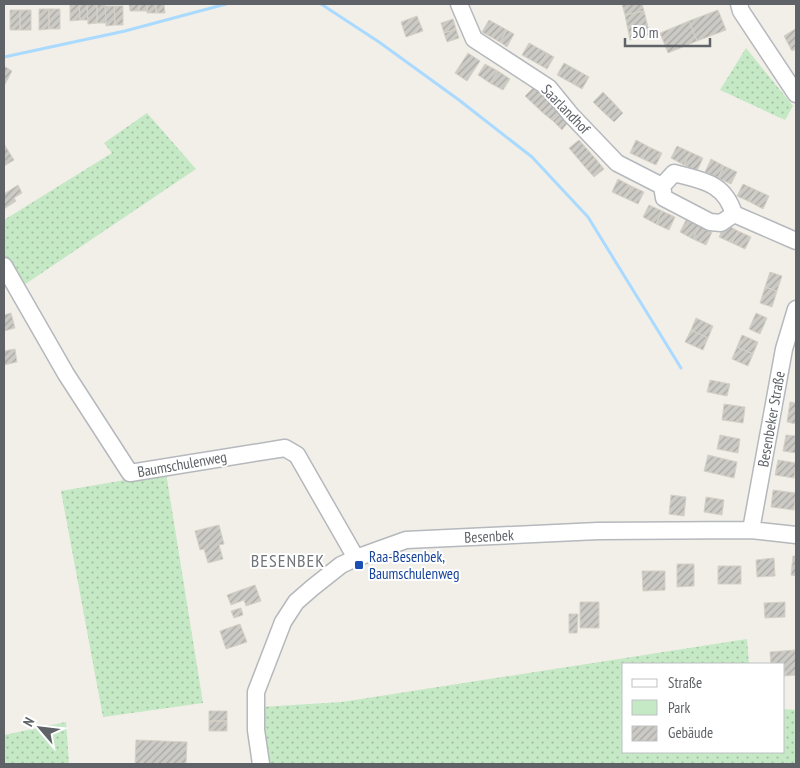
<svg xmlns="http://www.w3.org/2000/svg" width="800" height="768" font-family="'PT Sans Narrow',sans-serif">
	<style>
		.green { fill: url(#green-dots) }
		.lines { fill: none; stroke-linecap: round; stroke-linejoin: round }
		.stream { stroke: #aadaff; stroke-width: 3 }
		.building { fill: url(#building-hatch); stroke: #d6d1c6 }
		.minor-casing { stroke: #b5b8bc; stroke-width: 19 }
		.minor { stroke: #fff; stroke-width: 16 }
		.transit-dot { fill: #1a4fb4; stroke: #fff; stroke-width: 2 }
		.labels { text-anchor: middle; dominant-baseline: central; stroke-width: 4; stroke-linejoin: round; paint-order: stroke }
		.street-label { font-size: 15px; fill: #5f6368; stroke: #fff }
		.transit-label { font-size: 15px; fill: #164399; stroke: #fff; text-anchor: start }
		.quarter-label { font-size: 18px; letter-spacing: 1px; fill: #70757a; stroke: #fff }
	</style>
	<defs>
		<pattern id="green-dots" width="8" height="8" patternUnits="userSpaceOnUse" patternTransform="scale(1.25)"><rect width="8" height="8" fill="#c5e8c5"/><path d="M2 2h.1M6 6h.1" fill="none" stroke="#a3c0a4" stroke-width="1.8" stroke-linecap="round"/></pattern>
		<pattern id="building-hatch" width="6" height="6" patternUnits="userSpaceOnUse" patternTransform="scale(1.25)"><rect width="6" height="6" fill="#cccac5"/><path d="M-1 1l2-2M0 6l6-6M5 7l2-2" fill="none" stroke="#a9a8a4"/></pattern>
	</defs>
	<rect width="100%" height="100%" fill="#f1efe8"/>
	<path class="green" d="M746,48L793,106L785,120L720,90Z
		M147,113L196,169L21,287L4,256V220L112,153L104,143Z
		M166,473L203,703L103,717L61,491Z
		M747,639L749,664H624V752H784V709L796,710V764H268L261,707L342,702Z
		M66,722L69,764H4V735Z"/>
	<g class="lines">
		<path class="stream" d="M321,4L379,42L459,100L532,157L588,217L681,368
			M4,57L125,31L226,4"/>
	</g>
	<path class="building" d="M70,4H79L80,20L70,21Z
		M79,4H87L88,20H80Z
		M87,4H97V23L88,24Z
		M97,4H105L106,23H97Z
		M129,4H139V11H130Z
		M139,4H147V11H139Z
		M147,4H156V13H147Z
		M156,4H164L165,13H156Z
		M622,4H642L644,11L625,15Z
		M105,6H114L115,25L106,26Z
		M114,6H123V25H115Z
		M39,9H49V29L39,30Z
		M49,9H60V29H49Z
		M10,10H20V30H10Z
		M20,10H31V30H20Z
		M718,10L726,30L697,41L689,21Z
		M644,11L650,35L630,40L625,15Z
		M417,16L423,31L406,37L401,22Z
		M453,19L456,29L444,33L441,23Z
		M489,20L507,30L500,42L482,32Z
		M689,21L697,41L668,53L660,33Z
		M456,29L459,38L447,42L444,33Z
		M795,29L796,49L792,51L784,36Z
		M507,30L514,34L507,47L500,42Z
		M529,43L547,53L540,65L522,55Z
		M468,53L480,61L467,81L455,73Z
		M547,53L554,57L547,69L540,65Z
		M564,63L582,73L575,85L557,75Z
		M485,64L498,71L490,83L478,75Z
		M4,66L12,71L4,86Z
		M498,71L510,79L503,90L490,83Z
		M582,73L589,77L582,89L575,85Z
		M534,87L552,104L543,113L525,96Z
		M603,92L609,98L599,108L593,102Z
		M609,98L623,113L614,122L599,108Z
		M552,104L561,112L553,121L543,113Z
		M561,112L570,120L562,130L553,121Z
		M579,140L595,158L585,167L569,148Z
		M636,140L649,147L643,159L630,153Z
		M4,144L14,160L4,166Z
		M677,146L690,152L684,165L671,158Z
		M649,147L662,153L656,165L643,159Z
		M690,152L703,158L697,171L684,165Z
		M595,158L604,169L594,177L585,167Z
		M711,159L724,166L718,178L705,172Z
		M724,166L737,172L731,184L718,178Z
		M618,179L631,186L625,198L612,192Z
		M743,184L756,190L750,202L737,196Z
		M18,185L22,193L14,198L16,201L4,209V194Z
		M631,186L644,192L638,204L625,198Z
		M756,190L769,196L763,209L750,202Z
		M649,205L662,211L656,224L643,217Z
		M662,211L675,217L669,230L656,224Z
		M686,220L699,226L693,239L680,232Z
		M725,224L738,231L732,243L719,237Z
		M699,226L712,232L706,245L693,239Z
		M738,231L751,237L745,249L732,243Z
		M770,272L782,276L777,291L765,287Z
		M765,287L777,291L772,307L760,303Z
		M11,313L15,328L4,331V315Z
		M756,313L767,318L760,334L749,329Z
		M696,318L713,326L708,338L691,330Z
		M691,330L708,338L703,350L685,342Z
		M742,335L758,342L753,354L737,347Z
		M737,347L753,354L748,366L732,359Z
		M15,349L17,362L4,365V351Z
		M710,380L730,384L727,396L707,392Z
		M790,402L796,403V424L787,422Z
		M724,404L745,407L743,423L722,420Z
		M720,435L740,439L738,453L717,449Z
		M786,435L796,436V453L783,451Z
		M708,455L737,462L734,478L704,471Z
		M778,460L796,463L794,478L775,475Z
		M773,490L796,493L794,510L771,507Z
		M671,495L686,497L684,516L669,514Z
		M706,497L724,500L722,515L704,512Z
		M219,525L224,544L219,545L223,559L208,563L204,549L200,550L195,531Z
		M793,556H796V576L791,575Z
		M774,558L775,576L757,577L756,560Z
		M677,564H694V586L677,587Z
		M718,566H741V584H718Z
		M642,571H665V590L643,591Z
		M255,585L261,601L246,606L244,600L231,605L227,595Z
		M580,602H599V628H580Z
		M785,602V617L765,618L764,603Z
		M241,608L243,615L234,618L231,611Z
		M569,614H578L577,633H569Z
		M240,624L247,642L226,649L220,631Z
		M795,650L796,675L784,676V664H771L770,652Z
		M209,711H227V721H209Z
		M209,721H227V731H209Z
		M136,740L187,742L186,764H135Z"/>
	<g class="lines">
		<g class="minor-casing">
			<path id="minor" d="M459,4L474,39L549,88L571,115L617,163L662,186L674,173C703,181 724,182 734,214L796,241
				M739,4L741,11L796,94
				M662,186L664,198L710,222L721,223L734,214
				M4,266L66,374L130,473L285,448L297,455L356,558
				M751,530L784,349L796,309
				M261,764L256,730V692L283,622L296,602L312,588L341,565L356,558L406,540L598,531L751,530L796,535"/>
		</g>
		<use href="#minor" class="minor"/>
	</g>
	<rect class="transit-dot" x="354" y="560" width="10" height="10" rx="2.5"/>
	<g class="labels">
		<g class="street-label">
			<text transform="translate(566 109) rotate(46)">Saarlandhof</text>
			<text transform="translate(771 419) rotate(-80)">Besenbeker Straße</text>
			<text transform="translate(182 464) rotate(-10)">Baumschulenweg</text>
			<text transform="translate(489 536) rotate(-3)">Besenbek</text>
		</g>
		<g class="transit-label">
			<text x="369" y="556">Raa-Besenbek,<tspan x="369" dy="17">Baumschulenweg</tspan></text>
		</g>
		<g class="quarter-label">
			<text x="288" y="560">BESENBEK</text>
		</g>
	</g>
	<rect width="800" height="768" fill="none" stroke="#5f6368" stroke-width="10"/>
	<rect x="622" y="663" width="162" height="90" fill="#ffffff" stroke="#bfc1c3"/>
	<rect x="632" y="679" width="25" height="8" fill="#ffffff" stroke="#bfc1c3"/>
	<text x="668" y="688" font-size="15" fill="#5f6368">Straße</text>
	<rect x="632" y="700" width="25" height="15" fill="#c5e8c5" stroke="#bfc1c3"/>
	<text x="668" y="713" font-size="15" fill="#5f6368">Park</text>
	<rect x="632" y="726" width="25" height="15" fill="url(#building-hatch)" stroke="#bfc1c3"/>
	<text x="668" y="738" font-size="15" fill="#5f6368">Gebäude</text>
	<g transform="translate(40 728) rotate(298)" stroke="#ffffff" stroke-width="4" paint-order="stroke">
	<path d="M0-4L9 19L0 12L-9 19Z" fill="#5f6368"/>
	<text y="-8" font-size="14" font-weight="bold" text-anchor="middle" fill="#5f6368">N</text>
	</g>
	<path d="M625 38v8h85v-8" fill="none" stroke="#5f6368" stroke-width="2.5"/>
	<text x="632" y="38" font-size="15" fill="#5f6368" stroke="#ffffff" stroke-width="4" paint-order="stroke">50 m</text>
</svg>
